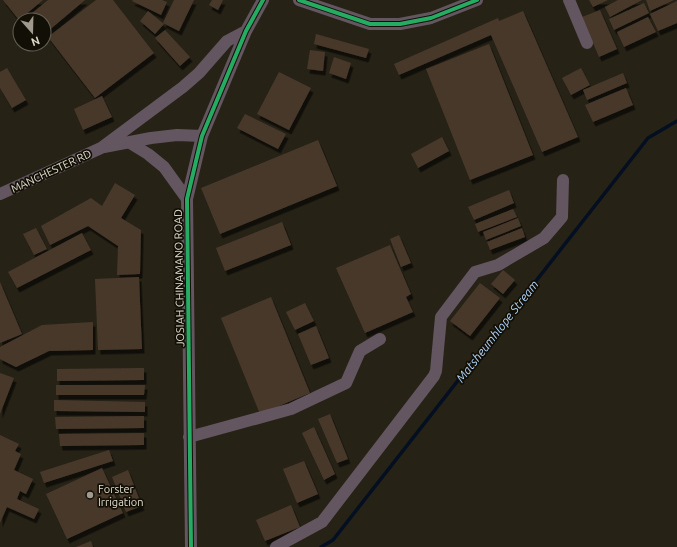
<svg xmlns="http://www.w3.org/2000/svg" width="677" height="547" font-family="Ubuntu,sans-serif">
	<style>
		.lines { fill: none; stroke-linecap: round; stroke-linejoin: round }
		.stream { stroke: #041022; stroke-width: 3.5 }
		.building { fill: #47392c; filter: url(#shadow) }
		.minor { stroke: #635660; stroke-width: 12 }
		.cycleway-casing { stroke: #120f06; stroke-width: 6 }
		.cycleway { stroke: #26ab63; stroke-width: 4 }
		.poi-dot { fill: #9f9a8d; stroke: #120f06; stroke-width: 1.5 }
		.labels { text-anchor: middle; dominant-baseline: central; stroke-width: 3.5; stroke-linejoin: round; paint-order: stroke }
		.street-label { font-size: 11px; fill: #e0dbcd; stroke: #120f06 }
		.poi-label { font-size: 11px; fill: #e0dbcd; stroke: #120f06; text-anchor: start }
		.water-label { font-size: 12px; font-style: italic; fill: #b4d5fb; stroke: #120f06 }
	</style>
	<defs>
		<filter id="shadow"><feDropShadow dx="2.5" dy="4.5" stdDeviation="0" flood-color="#0009"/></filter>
	</defs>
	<rect width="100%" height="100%" fill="#272216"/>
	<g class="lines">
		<path class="stream" d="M321,547L333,540L648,138L677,121"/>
	</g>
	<path class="building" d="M3,0H43L19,20Z
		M48,0H85L47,32L44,29V20H36L31,14Z
		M96,0H113L154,53L95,98L48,37Z
		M133,0H162L167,2L161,15L132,1Z
		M174,0H194L179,31L163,23Z
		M212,0H223L218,10L209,5Z
		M589,0H608L593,7Z
		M618,0H642L610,17L605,7Z
		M646,0H674L650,11Z
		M677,1V23L658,31L650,14Z
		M644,3L649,13L614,30L609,19Z
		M600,10L617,49L599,57L582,17Z
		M148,11L164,24L155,34L140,21Z
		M523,11L578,137L542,152L491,35L399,75L394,64L498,18L499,21Z
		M648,17L656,32L624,47L617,32Z
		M165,30L190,57L180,66L155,38Z
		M316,34L369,49L366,58L314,44Z
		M489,44L533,155L470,180L426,69Z
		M310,50L325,52L323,71L307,69Z
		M334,57L351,63L346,79L329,73Z
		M7,68L26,100L12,108L0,88V72Z
		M581,68L590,85L571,95L562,78Z
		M279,72L311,88L289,130L257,114Z
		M623,73L627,83L587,100L583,90Z
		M626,88L633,105L593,122L585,105Z
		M102,96L112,117L83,130L74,109Z
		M245,114L286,134L278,149L237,128Z
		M442,137L449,151L418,168L411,154Z
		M318,140L337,186L220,234L201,188Z
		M115,183L135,195L121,218L141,230L140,274L117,275L118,246L88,226L50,245L41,226L91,198L102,206Z
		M509,190L514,203L474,220L468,207Z
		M513,209L517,217L478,232L475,224Z
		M518,218L521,226L486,240L483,232Z
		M282,222L291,245L225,271L216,248Z
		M36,228L47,249L34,255L23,234Z
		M522,228L525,237L490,250L487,242Z
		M82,233L91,250L17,288L8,272Z
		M399,235L411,263L401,267L390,239Z
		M390,245L411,294L406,297L413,312L365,333L336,268Z
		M503,270L515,280L503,294L491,284Z
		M139,277L142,349L98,350L95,279Z
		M0,282L22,334L0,343Z
		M480,283L500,298L470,336L450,321Z
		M271,297L310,393L260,414L221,318Z
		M305,303L314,321L295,330L286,312Z
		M93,322V350L49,351L16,367L0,359V347L42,325Z
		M316,326L329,358L311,365L298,334Z
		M144,368V380L57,381V369Z
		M0,373L14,378L0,414Z
		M56,385H145L144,395H56Z
		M54,400L145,402V412L54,411Z
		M330,414L348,459L337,463L318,419Z
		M144,416V428L56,429L55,417Z
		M314,427L335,474L324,480L302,433Z
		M144,433V445L60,446L59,434Z
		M0,435L19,444L15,451L21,454L14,470L33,479L26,494L20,491L17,499L39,509L34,519L7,507L0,523Z
		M109,450L113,461L44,483L40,472Z
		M304,461L318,494L297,503L283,469Z
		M102,468L123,513L67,539L46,494Z
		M128,470L142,506L126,512L112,477Z
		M291,505L300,527L265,541L256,520Z
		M91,541L93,547H76Z"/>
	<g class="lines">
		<path class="minor" d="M299,0L370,24H400L431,18L477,0
			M569,0L587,43
			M130,143L148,154L164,167L187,199
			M104,147L151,138L177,135L202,136
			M0,194L101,148L183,87L199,73L227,41L246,31
			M189,437L291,409L346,383L360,351L380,339
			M191,547L187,199L202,136L246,31L263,0
			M276,547L322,522L434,376L436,371L441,317L475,272L498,265L544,238L562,217L563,180"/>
		<g class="cycleway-casing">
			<path id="cycleway" d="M299,0L370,24H400L431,18L477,0
				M191,547L187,199L202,136L246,31L263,0"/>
		</g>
		<use href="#cycleway" class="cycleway"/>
	</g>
	<circle class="poi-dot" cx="90" cy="495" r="4"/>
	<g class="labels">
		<g class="street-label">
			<text transform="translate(51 171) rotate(-25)">MANCHESTER RD</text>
			<text transform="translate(179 278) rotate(-91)">JOSIAH CHINAMANO ROAD</text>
		</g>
		<g class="poi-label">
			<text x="98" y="489">Forster<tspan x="98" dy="13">Irrigation</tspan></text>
		</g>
		<g class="water-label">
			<text transform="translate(497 331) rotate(-52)">Matsheumhlope Stream</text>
		</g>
	</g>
	<g transform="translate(32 32) rotate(160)"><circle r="19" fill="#120f06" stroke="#646156"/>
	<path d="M0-3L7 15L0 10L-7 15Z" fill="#9f9a8d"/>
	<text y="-6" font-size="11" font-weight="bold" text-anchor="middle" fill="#e0dbcd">N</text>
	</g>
</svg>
